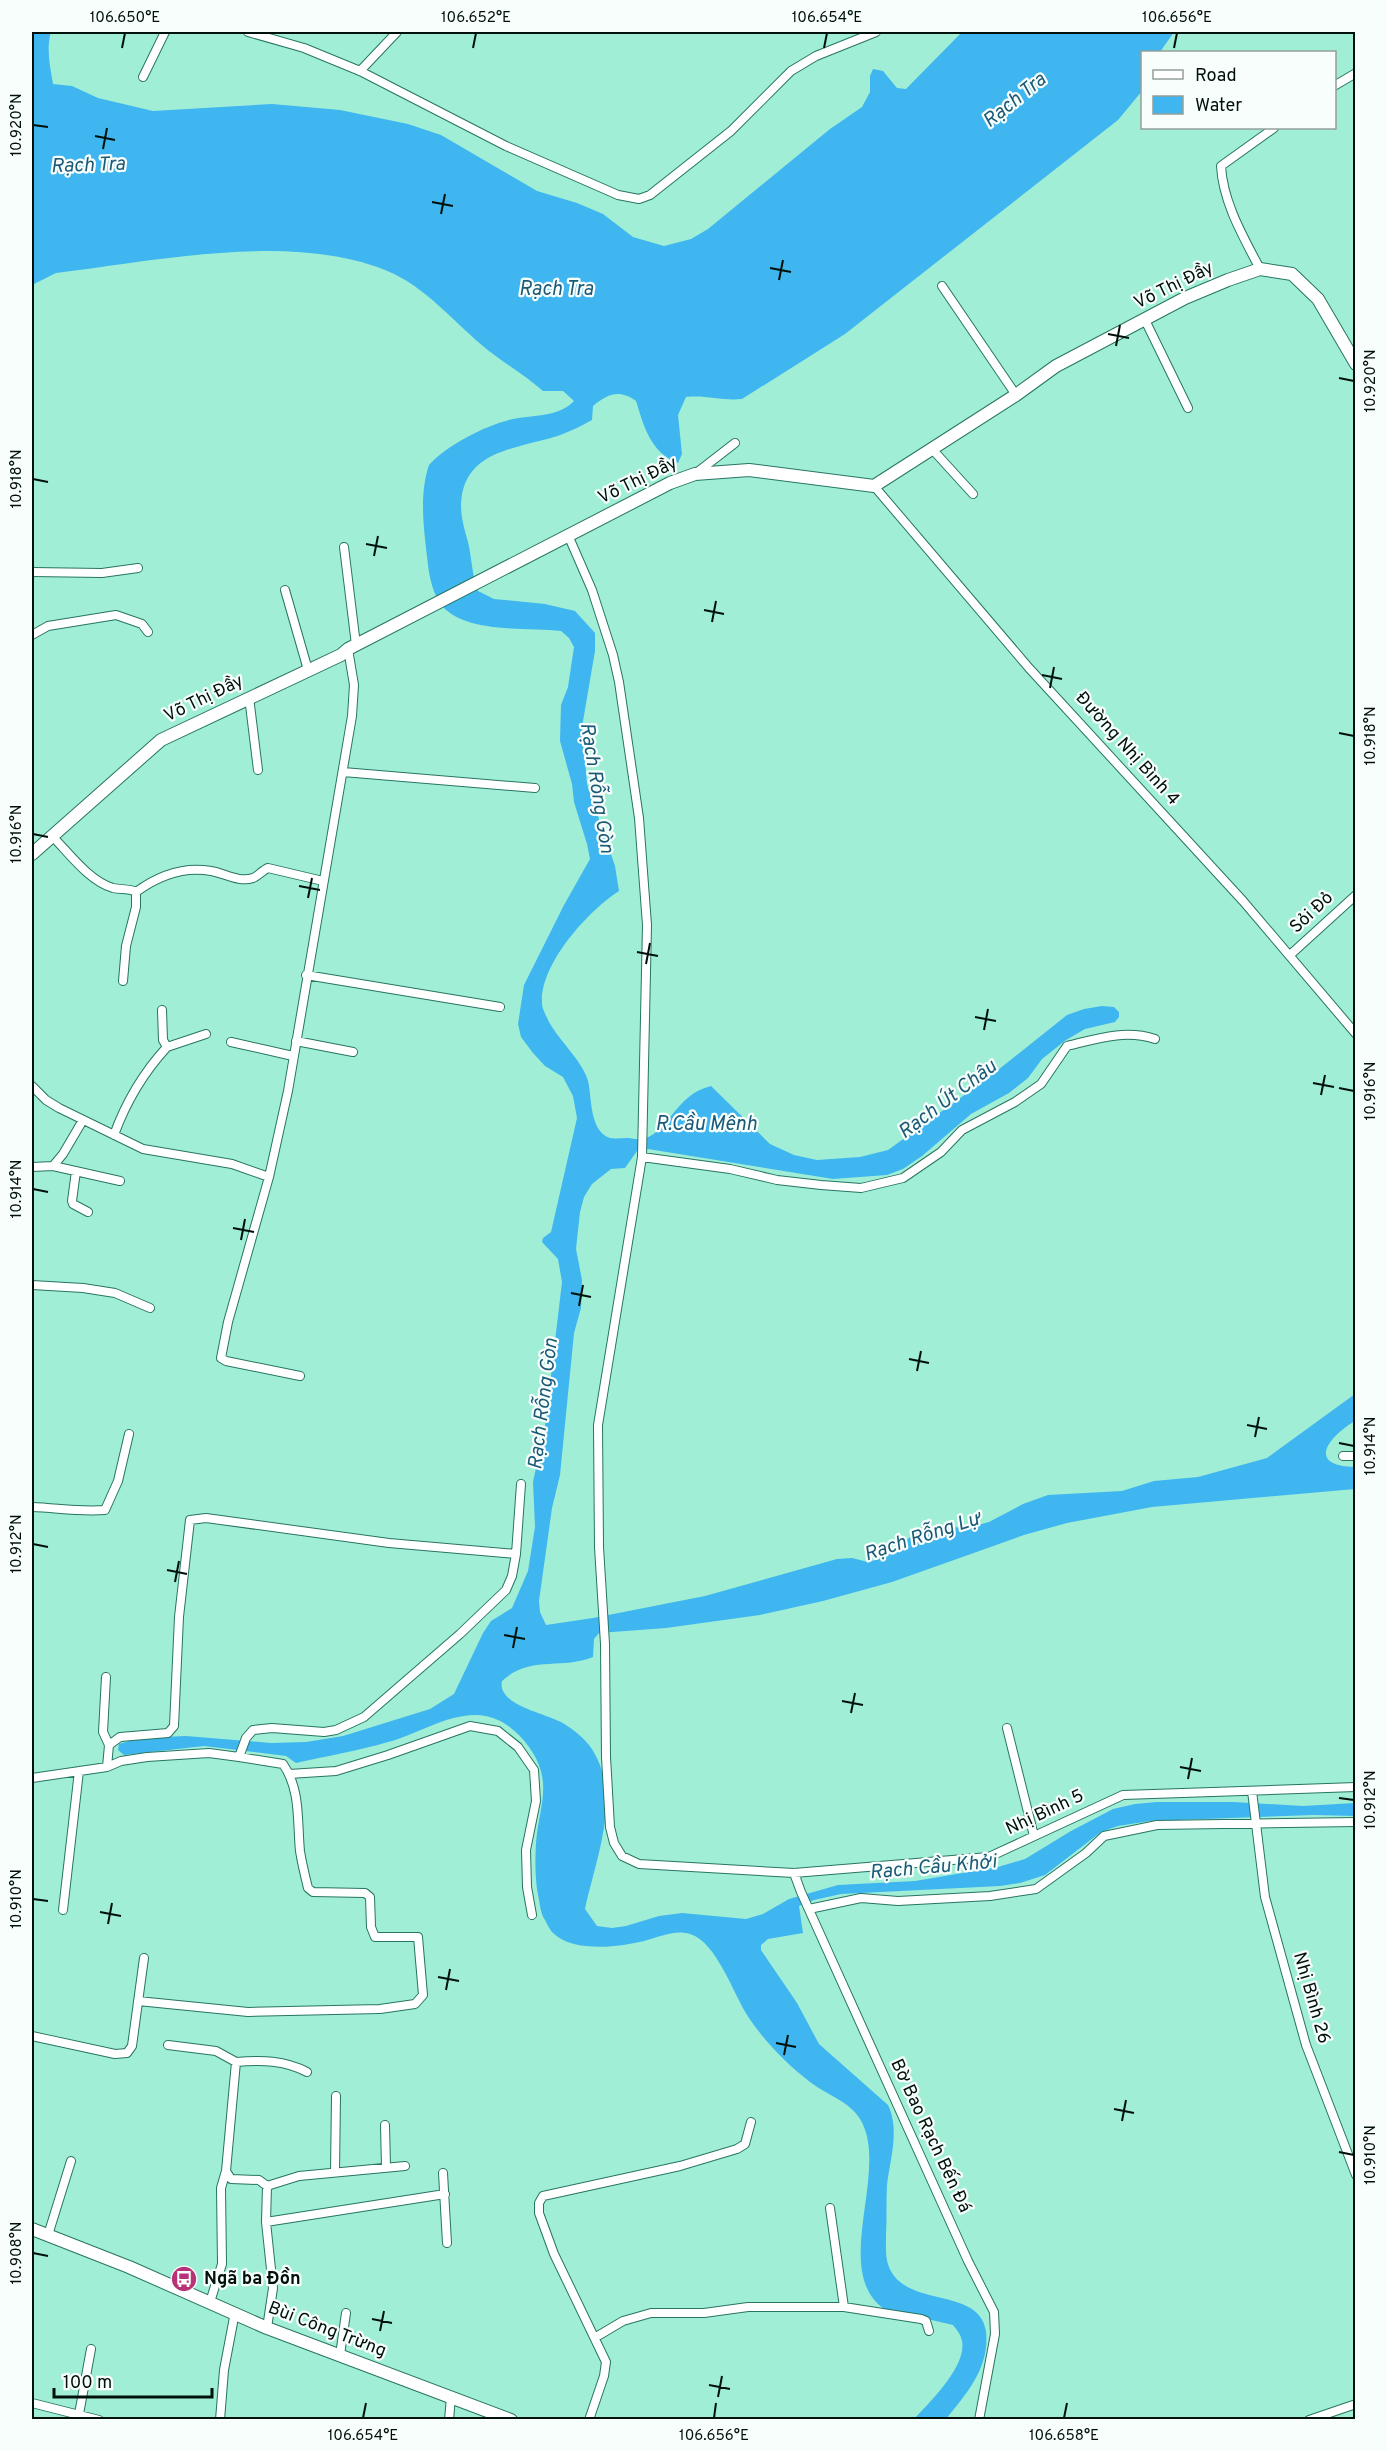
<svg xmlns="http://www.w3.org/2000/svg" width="1387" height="2451" font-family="Overpass,sans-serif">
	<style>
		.water { fill: #3fb6ef }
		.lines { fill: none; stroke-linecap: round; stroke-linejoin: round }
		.street-casing { stroke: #277562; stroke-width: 10 }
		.secondary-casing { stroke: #277562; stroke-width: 14 }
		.street { stroke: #fff; stroke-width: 8 }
		.secondary { stroke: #fff; stroke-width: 12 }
		.ticks { fill: none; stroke: #00100a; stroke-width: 2 }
		.labels { text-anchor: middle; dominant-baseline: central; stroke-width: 4.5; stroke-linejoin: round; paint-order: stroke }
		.street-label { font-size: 18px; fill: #00100a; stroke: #f7fefc }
		.poi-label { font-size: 18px; font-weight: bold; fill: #00100a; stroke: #f7fefc; text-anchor: start }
		.water-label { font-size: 20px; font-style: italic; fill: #1b5977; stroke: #f7fefc }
		.neatline { fill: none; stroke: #00100a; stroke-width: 2 }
		.ticks-label { font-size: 15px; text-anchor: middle; fill: #00100a }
	</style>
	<rect width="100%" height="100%" fill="#a1eed7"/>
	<path class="water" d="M32,32H51C46,49 50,66 53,84L72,86L98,98L153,111L272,104L340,110L408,124L441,135L537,191L577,203L603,214L633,237L664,246L691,239L708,229L830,129L862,107L870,92V76L873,69L883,71L897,88L906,89L962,32H1174L1160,52H1142V91L1118,120L845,334L742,399C722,401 707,395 686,397L678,415L682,454L678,463C651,453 644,427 636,401C619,389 608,394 593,406L592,420C583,425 573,430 563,434C523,449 462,447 461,506C461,518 465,531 468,542C472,559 472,576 478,591L494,599L545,604L575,611L595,633V651L582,727L585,759L587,784L615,866L619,891C588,911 540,964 542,1003C542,1009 546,1015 548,1020C558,1040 582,1060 588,1081C592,1097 589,1131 610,1138C615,1139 622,1138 628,1138C632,1138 637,1140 641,1139C667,1136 675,1094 711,1086L770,1144L794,1155L817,1160L860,1157L888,1150L988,1078L1067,1015L1084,1009L1102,1006L1114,1007L1119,1012V1017L1115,1022L1085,1029L1066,1040L1042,1059L1028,1078L1009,1093L971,1114L922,1156L903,1169L887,1175L833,1179L648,1149L637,1151L625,1168L611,1169L592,1184L584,1197L580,1212L576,1249L582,1280L581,1308L574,1333L560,1475L552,1508L539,1601L540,1612L546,1625L593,1618L705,1596L837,1559L852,1558L868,1562L879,1559L916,1533L932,1528L970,1527L989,1522L1023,1504L1048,1495L1122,1491L1154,1481L1198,1477L1267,1458L1355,1394V1421C1328,1437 1306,1466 1355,1467V1489L1152,1507L1067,1523L1024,1535L892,1582L823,1601L760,1615L666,1628L599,1633L594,1639L593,1657C561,1670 530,1655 502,1681C497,1705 545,1713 561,1722C571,1728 581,1735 589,1745C624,1792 596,1858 585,1909L597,1926L612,1928L626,1926L659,1916L682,1913L746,1919L763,1914L789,1899L838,1885L915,1881L998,1867L1025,1859L1071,1831L1113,1809L1135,1804L1157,1802H1233L1303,1806L1355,1803V1816L1314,1815L1150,1821L1118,1826L1101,1832L1045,1875L1020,1883L1000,1886L841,1894L814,1900L799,1906L803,1933L768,1939L761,1945V1950L797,2003L819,2044L888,2105C900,2130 890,2159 887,2185C886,2202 887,2219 886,2236C886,2246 885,2258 889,2267C906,2309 979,2286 986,2331C990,2367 967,2393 946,2419H914C929,2403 967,2366 962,2341C961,2335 957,2330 953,2325L884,2309C830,2270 891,2169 860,2119C849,2101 827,2095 810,2082C787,2064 766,2043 749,2018C734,1996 717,1942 690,1934C676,1929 658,1937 644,1941C620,1947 573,1953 553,1933C550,1930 547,1924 545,1920C540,1913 540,1903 538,1895C535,1878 535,1860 536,1843C539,1805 554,1782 529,1747C521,1736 511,1726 498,1720C463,1703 422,1733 388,1742C358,1751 326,1756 296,1763L286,1756L204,1746L124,1755L118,1750L119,1744L139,1738L186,1736L271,1743L306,1742L343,1736L430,1709L454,1694L483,1633L491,1621L512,1608L528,1571L535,1527L533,1482L545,1426L562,1282L558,1259L542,1242L543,1238L551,1232L577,1118L573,1096L563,1077L545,1066L533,1053L521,1037L518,1024L524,985L564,905L590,859L587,844L574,802L572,784L560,741L561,705L568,687L574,647L569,638L561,631C526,627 455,635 437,598C429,583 428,564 426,548C423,521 420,492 429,465C447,445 486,425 513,419C533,415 559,417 574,401L563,391H543C526,376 507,365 489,351C455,324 426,286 385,270C290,232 155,261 56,273L32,285Z"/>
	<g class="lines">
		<g class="street-casing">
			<path id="street" d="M248,32L304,48L360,71L506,146L618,195L639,199L650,195L731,131L791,71L816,56L876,32
				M360,71L397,32
				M143,77L165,32
				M1334,86L1356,73
				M1260,269C1244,238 1223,203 1221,166L1274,128
				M942,286L1016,395
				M1145,320L1188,408
				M932,449L973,494
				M695,474L735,443
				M874,486L1029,668L1243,901L1356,1034
				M568,535L592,590L613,655L619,682L639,818L647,925L642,1157L598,1425L599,1547L605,1644L606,1757L610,1827L614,1843L622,1856L639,1864L794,1873L989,1857L1123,1795L1356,1787
				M344,547L356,645
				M32,572L102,573L138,568
				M285,590L308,670
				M32,635L48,626L116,615L142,624L148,632
				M249,697L258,770
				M343,772L535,788
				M52,836C69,853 89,881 113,888C121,890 128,888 136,892V907L126,946L123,981
				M136,892C158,876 183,866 211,871C224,873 239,883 253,878C257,877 263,870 268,868L323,881
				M1290,955L1356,895
				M306,975L500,1007
				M296,1041L353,1052
				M231,1042L293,1056
				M167,1047L206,1034
				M32,1086L46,1100L59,1108L143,1149L232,1164L269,1177
				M114,1135C126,1102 143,1073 167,1047L163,1040L162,1010
				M642,1157L730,1169L777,1180L821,1185L861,1188L903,1178L941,1152L962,1130L1015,1102L1041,1084L1067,1046C1096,1039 1125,1029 1155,1039
				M53,1166L120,1181
				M32,1167L53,1166L63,1154L83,1120
				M76,1171L72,1201L73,1204L88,1212
				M32,1285L83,1288L115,1293L150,1308
				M300,1376L226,1361L221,1358L228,1322L269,1177L288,1091L352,716L354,685L348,649
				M1343,1456H1356
				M32,1507C58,1508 79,1512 105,1510L118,1481L129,1434
				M106,1677L103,1732L109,1745
				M1007,1728L1034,1836
				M107,1767L109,1745L120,1737L168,1733L174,1726L179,1617L190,1520L206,1518L389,1543L516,1554
				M289,1774L336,1771L388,1755L470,1726L498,1731L518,1747L534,1770L536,1801L526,1850L527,1887L532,1915
				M32,1778L107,1767L121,1761L147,1757L209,1753L239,1757L246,1738L253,1730L272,1728L324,1732L336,1730L364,1717L460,1634L506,1590L512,1576L516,1554L521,1484
				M1252,1791L1265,1897L1306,2045L1356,2175
				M794,1873L801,1892L968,2261L994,2312L995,2334L979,2420
				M809,1909L861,1898L898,1901L990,1896L1036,1889L1086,1853L1104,1836L1157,1825L1356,1822
				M63,1910L79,1771
				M138,2001L248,2012L380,2009L415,2004L423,1995L418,1937H375L371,1927L370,1897L365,1893L313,1892L308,1888C305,1876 302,1864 300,1851C297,1821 301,1790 283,1764L239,1757
				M32,2036L115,2054L127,2053L132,2046L144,1958
				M168,2045L216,2051L236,2062
				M385,2125L386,2167
				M335,2172L336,2096
				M443,2173L447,2243
				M267,2186L299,2176L405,2166
				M266,2222L445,2194
				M48,2235L71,2161
				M210,2302L222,2264L221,2188L226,2171
				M844,2307L921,2319L926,2321L929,2331
				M267,2328L273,2288L266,2222L267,2186L259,2180L231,2179L226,2171L236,2062C262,2060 284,2060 307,2072
				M596,2337L623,2321L651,2313H704L748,2307H844L830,2208
				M340,2355L346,2313
				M32,2403L99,2420
				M79,2414L91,2349
				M220,2420L224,2370L235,2312
				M449,2420L451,2397
				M589,2420L604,2376L606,2362L554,2254L539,2213V2203L543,2196L680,2166L737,2149L745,2144L751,2122
				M1309,2420L1356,2404"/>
		</g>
		<g class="secondary-casing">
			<path id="secondary" d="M32,854L161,740L341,655L348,649L670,483L695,474L749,470L874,486L1016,395L1056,366L1185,298L1228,280L1260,269L1292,274L1318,299L1356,364
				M32,2229L129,2267L267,2328L511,2420"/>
		</g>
		<use href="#street" class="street"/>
		<use href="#secondary" class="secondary"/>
	</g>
	<path class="ticks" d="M122,48L125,33M473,48L476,33M824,48L827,33M1174,48L1177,33M33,125L48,127M95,136L115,140M103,149L107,128M432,202L453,206M441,214L445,194M770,268L791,272M779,280L783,260M1108,334L1129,338M1116,346L1120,325M1339,378L1354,381M33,479L48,482M366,544L387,548M374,556L378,536M704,610L724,614M712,622L716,601M1042,675L1062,679M1050,688L1054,667M1339,733L1354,736M33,834L48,837M299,886L320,890M308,898L312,878M637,952L658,956M646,964L650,943M975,1017L996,1021M984,1030L988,1009M1313,1083L1334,1087M1339,1088L1354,1091M1321,1095L1325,1075M33,1189L48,1192M233,1228L254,1232M241,1240L245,1219M571,1293L591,1297M579,1306L583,1285M909,1359L929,1363M917,1371L921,1351M1247,1425L1267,1429M1255,1437L1259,1417M1339,1443L1354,1446M33,1544L48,1547M167,1570L187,1574M175,1582L179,1561M504,1635L525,1639M513,1648L517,1627M842,1701L863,1705M851,1713L855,1693M1180,1767L1201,1771M1188,1779L1192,1758M1339,1798L1354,1800M33,1899L48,1901M100,1912L121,1916M108,1924L112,1903M438,1977L459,1981M446,1990L450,1969M776,2043L796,2047M784,2055L788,2035M1114,2109L1134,2113M1122,2121L1126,2100M1339,2152L1354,2155M33,2253L48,2256M372,2319L392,2323M380,2331L384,2311M709,2385L730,2389M718,2397L722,2376M363,2418L366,2403M714,2418L716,2403M1064,2418L1067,2403"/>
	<defs>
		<g id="bus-disc" transform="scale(1.35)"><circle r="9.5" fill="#b73276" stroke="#f7fefc"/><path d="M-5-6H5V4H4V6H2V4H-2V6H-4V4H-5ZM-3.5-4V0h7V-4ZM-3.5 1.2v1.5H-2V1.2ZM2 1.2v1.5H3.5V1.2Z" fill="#fff"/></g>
	</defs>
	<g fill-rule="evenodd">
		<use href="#bus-disc" x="184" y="2279"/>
	</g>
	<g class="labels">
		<g class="street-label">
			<text transform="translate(1174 286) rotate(-26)">Võ Thị Đầy</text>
			<text transform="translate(638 481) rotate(-26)">Võ Thị Đầy</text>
			<text transform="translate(204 699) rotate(-26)">Võ Thị Đầy</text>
			<text transform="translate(1127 749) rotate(48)">Đường Nhị Bình 4</text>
			<text transform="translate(1312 913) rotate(-43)">Sỏi Đỏ</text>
			<text transform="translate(1045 1813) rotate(-25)">Nhị Bình 5</text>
			<text transform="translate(1311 1998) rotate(74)">Nhị Bình 26</text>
			<text transform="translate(930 2136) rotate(65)">Bờ Bao Rạch Bến Đá</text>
			<text transform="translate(327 2330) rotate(21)">Bùi Công Trừng</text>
		</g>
		<g class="poi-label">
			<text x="204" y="2279">Ngã ba Đồn</text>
		</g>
		<g class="water-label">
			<text transform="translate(1015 101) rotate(-39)">Rạch Tra</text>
			<text transform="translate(88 166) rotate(-2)">Rạch Tra</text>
			<text x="556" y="290">Rạch Tra</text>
			<text transform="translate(596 788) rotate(81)">Rạch Rỗng Gòn</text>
			<text transform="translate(948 1100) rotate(-37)">Rạch Út Châu</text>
			<text x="706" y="1125">R.Cầu Mênh</text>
			<text transform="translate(544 1404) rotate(-83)">Rạch Rỗng Gòn</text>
			<text transform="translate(923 1537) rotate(-18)">Rạch Rỗng Lự</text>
			<text transform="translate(933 1868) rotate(-5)">Rạch Cầu Khởi</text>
		</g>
	</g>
	<rect width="1387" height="2451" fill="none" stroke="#f7fefc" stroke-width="66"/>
	<rect x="1141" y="51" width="195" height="78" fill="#f7fefc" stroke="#949f9b" stroke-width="1.5"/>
	<rect x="1153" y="70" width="30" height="9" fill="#ffffff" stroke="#949f9b" stroke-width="1.5"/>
	<text x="1195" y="81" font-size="18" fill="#00100a">Road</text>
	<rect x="1153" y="96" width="30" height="18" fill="#3fb6ef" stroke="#949f9b" stroke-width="1.5"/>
	<text x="1195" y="111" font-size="18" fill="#00100a">Water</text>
	<path d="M54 2388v9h158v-9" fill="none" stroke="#00100a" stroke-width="3"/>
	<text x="63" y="2388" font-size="18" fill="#00100a" stroke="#f7fefc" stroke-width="4.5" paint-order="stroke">100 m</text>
	<rect x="33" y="33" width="1321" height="2385" class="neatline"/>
	<g class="ticks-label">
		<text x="125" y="22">106.650°E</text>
		<text x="476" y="22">106.652°E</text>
		<text x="827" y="22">106.654°E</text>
		<text x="1177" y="22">106.656°E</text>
		<text transform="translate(16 125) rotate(-90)" y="5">10.920°N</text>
		<text transform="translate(1370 381) rotate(-90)" y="5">10.920°N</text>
		<text transform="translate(16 479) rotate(-90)" y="5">10.918°N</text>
		<text transform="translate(1370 736) rotate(-90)" y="5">10.918°N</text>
		<text transform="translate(16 834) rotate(-90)" y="5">10.916°N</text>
		<text transform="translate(1370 1091) rotate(-90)" y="5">10.916°N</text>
		<text transform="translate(16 1189) rotate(-90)" y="5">10.914°N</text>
		<text transform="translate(1370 1446) rotate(-90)" y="5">10.914°N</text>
		<text transform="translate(16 1544) rotate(-90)" y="5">10.912°N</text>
		<text transform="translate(1370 1800) rotate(-90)" y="5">10.912°N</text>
		<text transform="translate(16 1899) rotate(-90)" y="5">10.910°N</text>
		<text transform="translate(1370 2155) rotate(-90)" y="5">10.910°N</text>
		<text transform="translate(16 2253) rotate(-90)" y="5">10.908°N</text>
		<text x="363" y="2440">106.654°E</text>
		<text x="714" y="2440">106.656°E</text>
		<text x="1064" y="2440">106.658°E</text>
	</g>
</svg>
